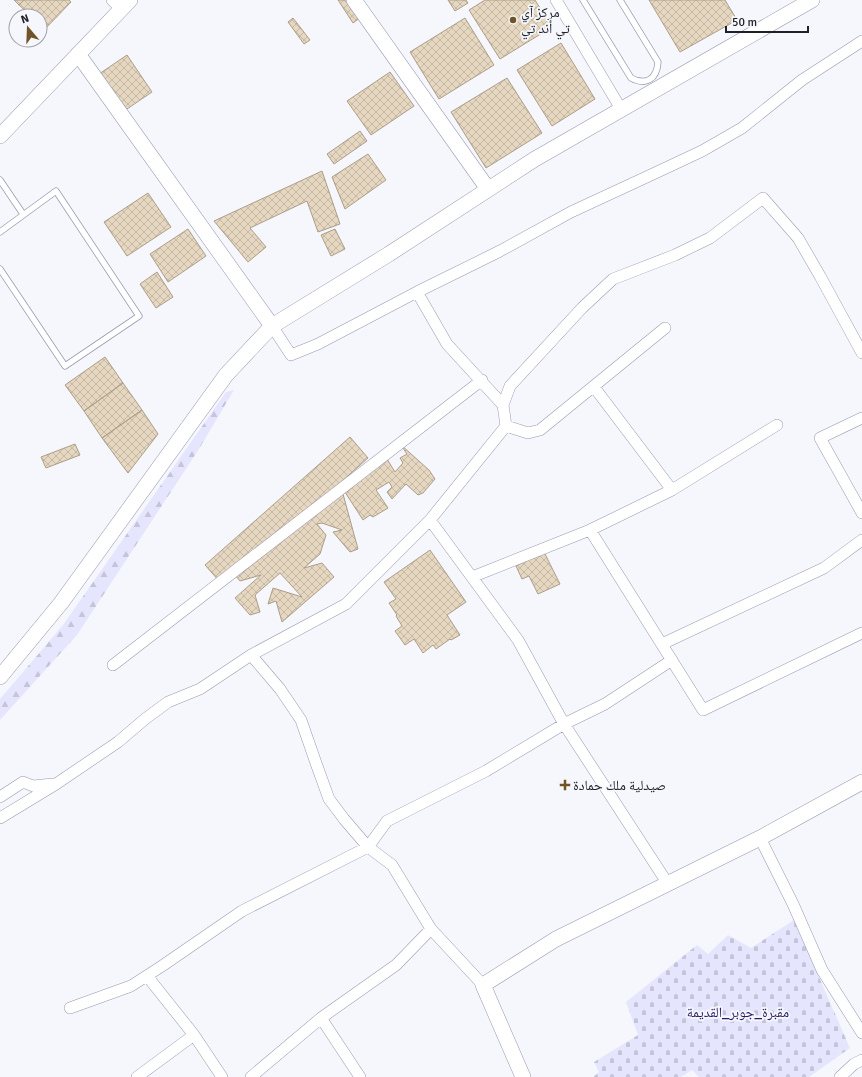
<svg xmlns="http://www.w3.org/2000/svg" width="862" height="1077" font-family="Signika,'Noto Naskh Arabic',sans-serif">
	<style>
		.forest { fill: url(#forest-firs) }
		.cemetery { fill: url(#cemetery-stones) }
		.building { fill: url(#building-cross-hatch); stroke: #ac9d88 }
		.lines { fill: none; stroke-linecap: round; stroke-linejoin: round }
		.lane-casing { stroke: #9899b1; stroke-width: 7 }
		.street-casing { stroke: #9899b1; stroke-width: 12 }
		.secondary-casing { stroke: #9899b1; stroke-width: 16 }
		.lane { stroke: #fff; stroke-width: 5.5 }
		.street { stroke: #fff; stroke-width: 11 }
		.secondary { stroke: #fff; stroke-width: 15 }
		.poi-dot { fill: #715427; stroke: #f6f7fc; stroke-width: 1.5 }
		.labels { text-anchor: middle; dominant-baseline: central; stroke-width: 3.5; stroke-linejoin: round; paint-order: stroke }
		.poi-label { font-size: 14px; fill: #202029; stroke: #f6f7fc; text-anchor: start }
		.park-label { font-size: 14px; fill: #28186a; stroke: #f6f7fc }
	</style>
	<defs>
		<pattern id="forest-firs" width="22" height="20" patternUnits="userSpaceOnUse"><rect width="22" height="20" fill="#e5e6fe"/><path d="M5 1l3.5 6h-7zM16 11l3.5 6h-7z" fill="#c4c5da"/></pattern>
		<pattern id="cemetery-stones" width="16" height="16" patternUnits="userSpaceOnUse"><rect width="16" height="16" fill="#e5e6fe"/><path d="M2 7V4a2 2 0 0 1 4 0v3zM10 15v-3a2 2 0 0 1 4 0v3z" fill="#c4c5da"/></pattern>
		<pattern id="building-cross-hatch" width="8" height="8" patternUnits="userSpaceOnUse"><rect width="8" height="8" fill="#e6d7c0"/><path d="M0 0l8 8M0 8l8-8" fill="none" stroke="#c5b8a5"/></pattern>
	</defs>
	<rect width="100%" height="100%" fill="#f6f7fc"/>
	<path class="forest" d="M234,390L199,449L77,635L0,720V699L63,625L226,392Z"/>
	<path class="cemetery" d="M794,920L850,1048L809,1077H699L692,1070L681,1077H593L599,1072L594,1062L638,1035L626,1002L697,945L708,954L728,935L751,948Z"/>
	<path class="building" d="M14,0H24L19,5Z
		M24,0H69L71,2L45,29L40,24V16H31L19,5Z
		M338,0H350L361,17L353,23Z
		M448,0H466L468,3L455,11Z
		M485,0H535L552,27L500,59L469,10Z
		M649,0H725L737,20L680,52Z
		M293,18L310,40L304,44L288,22Z
		M465,18L494,65L439,99L410,52Z
		M561,43L595,99L552,126L517,70Z
		M127,55L152,92L124,111L99,74Z
		M390,72L414,106L371,135L347,101Z
		M507,78L542,133L486,168L451,112Z
		M360,131L367,141L334,164L327,154Z
		M368,154L386,180L345,209L332,177Z
		M322,171L340,224L318,232L307,201L250,228L266,247L248,262L214,221Z
		M148,193L171,227L127,256L104,222Z
		M188,229L206,256L168,282L150,254Z
		M335,229L345,249L331,256L321,235Z
		M157,272L173,297L156,308L140,284Z
		M105,357L123,383L84,411L65,385Z
		M123,383L142,410L102,438L84,411Z
		M142,410L158,434L128,473L102,438Z
		M350,437L368,458L340,483L358,549L350,552L333,532L342,530L322,523L317,524L326,535L320,554L304,568L322,563L334,577L282,622L276,601L268,604L273,588L302,597L280,573L255,595L260,612L250,615L235,598L261,575L240,581L232,571L220,582L205,565Z
		M75,444L80,455L46,468L41,457Z
		M400,444L429,470L435,479L423,493L418,495L406,484L392,499L387,492L392,487L389,482L376,490L388,508L373,517L370,515L363,520L343,489L387,459L395,472L403,463L400,458L407,454Z
		M430,550L466,602L447,615L460,635L451,640L450,639L436,649L433,645L423,653L414,639L405,645L395,631L402,626L396,616L397,615L389,603L396,599L384,582Z
		M544,552L560,584L538,594L529,576L522,579L516,566Z"/>
	<g class="lines">
		<g class="lane-casing">
			<path id="lane" d="M583,0L631,78C646,86 657,79 658,62L620,0
				M0,180L23,214
				M0,232L56,191L139,316L65,366L0,269"/>
		</g>
		<g class="street-casing">
			<path id="street" d="M112,0L121,9
				M556,0L621,109
				M417,292L447,344L503,405
				M272,326L291,355L318,344L417,292L500,251L571,212L653,174L702,151L742,128L802,80L862,41
				M594,387L672,490
				M862,418L820,438L862,513
				M506,426L528,433L540,430L665,328
				M430,520L518,640L564,724L668,884
				M590,530L703,710L862,633
				M472,577L590,530L672,490L777,425
				M662,644L824,568L862,540
				M251,655L280,689L301,720L317,766L329,799L344,819L368,847L392,865L431,929L483,985
				M113,665L482,380
				M0,797L23,782L33,786L53,784
				M0,818L56,784L118,742L145,719L168,702L200,689L251,655L346,604L430,520L506,426L503,405L510,386L582,308L613,279L675,255L710,238L763,198L798,238L820,276L862,353
				M760,838L793,904L822,970L862,1033
				M147,976L194,1035L222,1077
				M70,1008L131,986L162,966L242,911L368,847L387,821L486,771L564,724L605,704L672,660
				M321,1018L360,1077
				M137,1077L194,1035
				M251,1077L321,1018L396,965L431,929
				M840,1077L854,1064L862,1060"/>
		</g>
		<g class="secondary-casing">
			<path id="secondary" d="M354,0L488,189
				M78,54L272,326
				M0,136L130,0
				M0,677L61,603L226,375L272,326L389,254L535,159L812,0
				M523,1077L483,985L556,939L760,838L862,782"/>
		</g>
		<use href="#lane" class="lane"/>
		<use href="#street" class="street"/>
		<use href="#secondary" class="secondary"/>
	</g>
	<g class="poi-dot">
		<circle cx="513" cy="20" r="4"/>
		<path d="M563 779h4v4h4v4h-4v4h-4v-4h-4v-4h4z"/>
	</g>
	<g class="labels">
		<g class="poi-label">
			<text x="521" y="12">مركز آي<tspan x="521" dy="16">تي أند تي</tspan></text>
			<text x="573" y="785">صيدلية ملك حمادة</text>
		</g>
		<g class="park-label">
			<text x="738" y="1012">مقبرة_جوبر_القديمة</text>
		</g>
	</g>
	<g transform="translate(28 28) rotate(341)"><circle r="19" fill="#f6f7fc" stroke="#a0a1a8"/>
	<path d="M0-3L7 15L0 10L-7 15Z" fill="#715427"/>
	<text y="-6" font-size="11" font-weight="bold" text-anchor="middle" fill="#202029">N</text>
	</g>
	<path d="M726 26v6h82v-6" fill="none" stroke="#202029" stroke-width="2"/>
	<text x="732" y="26" font-size="12" fill="#202029" stroke="#f6f7fc" stroke-width="3" paint-order="stroke">50 m</text>
</svg>
